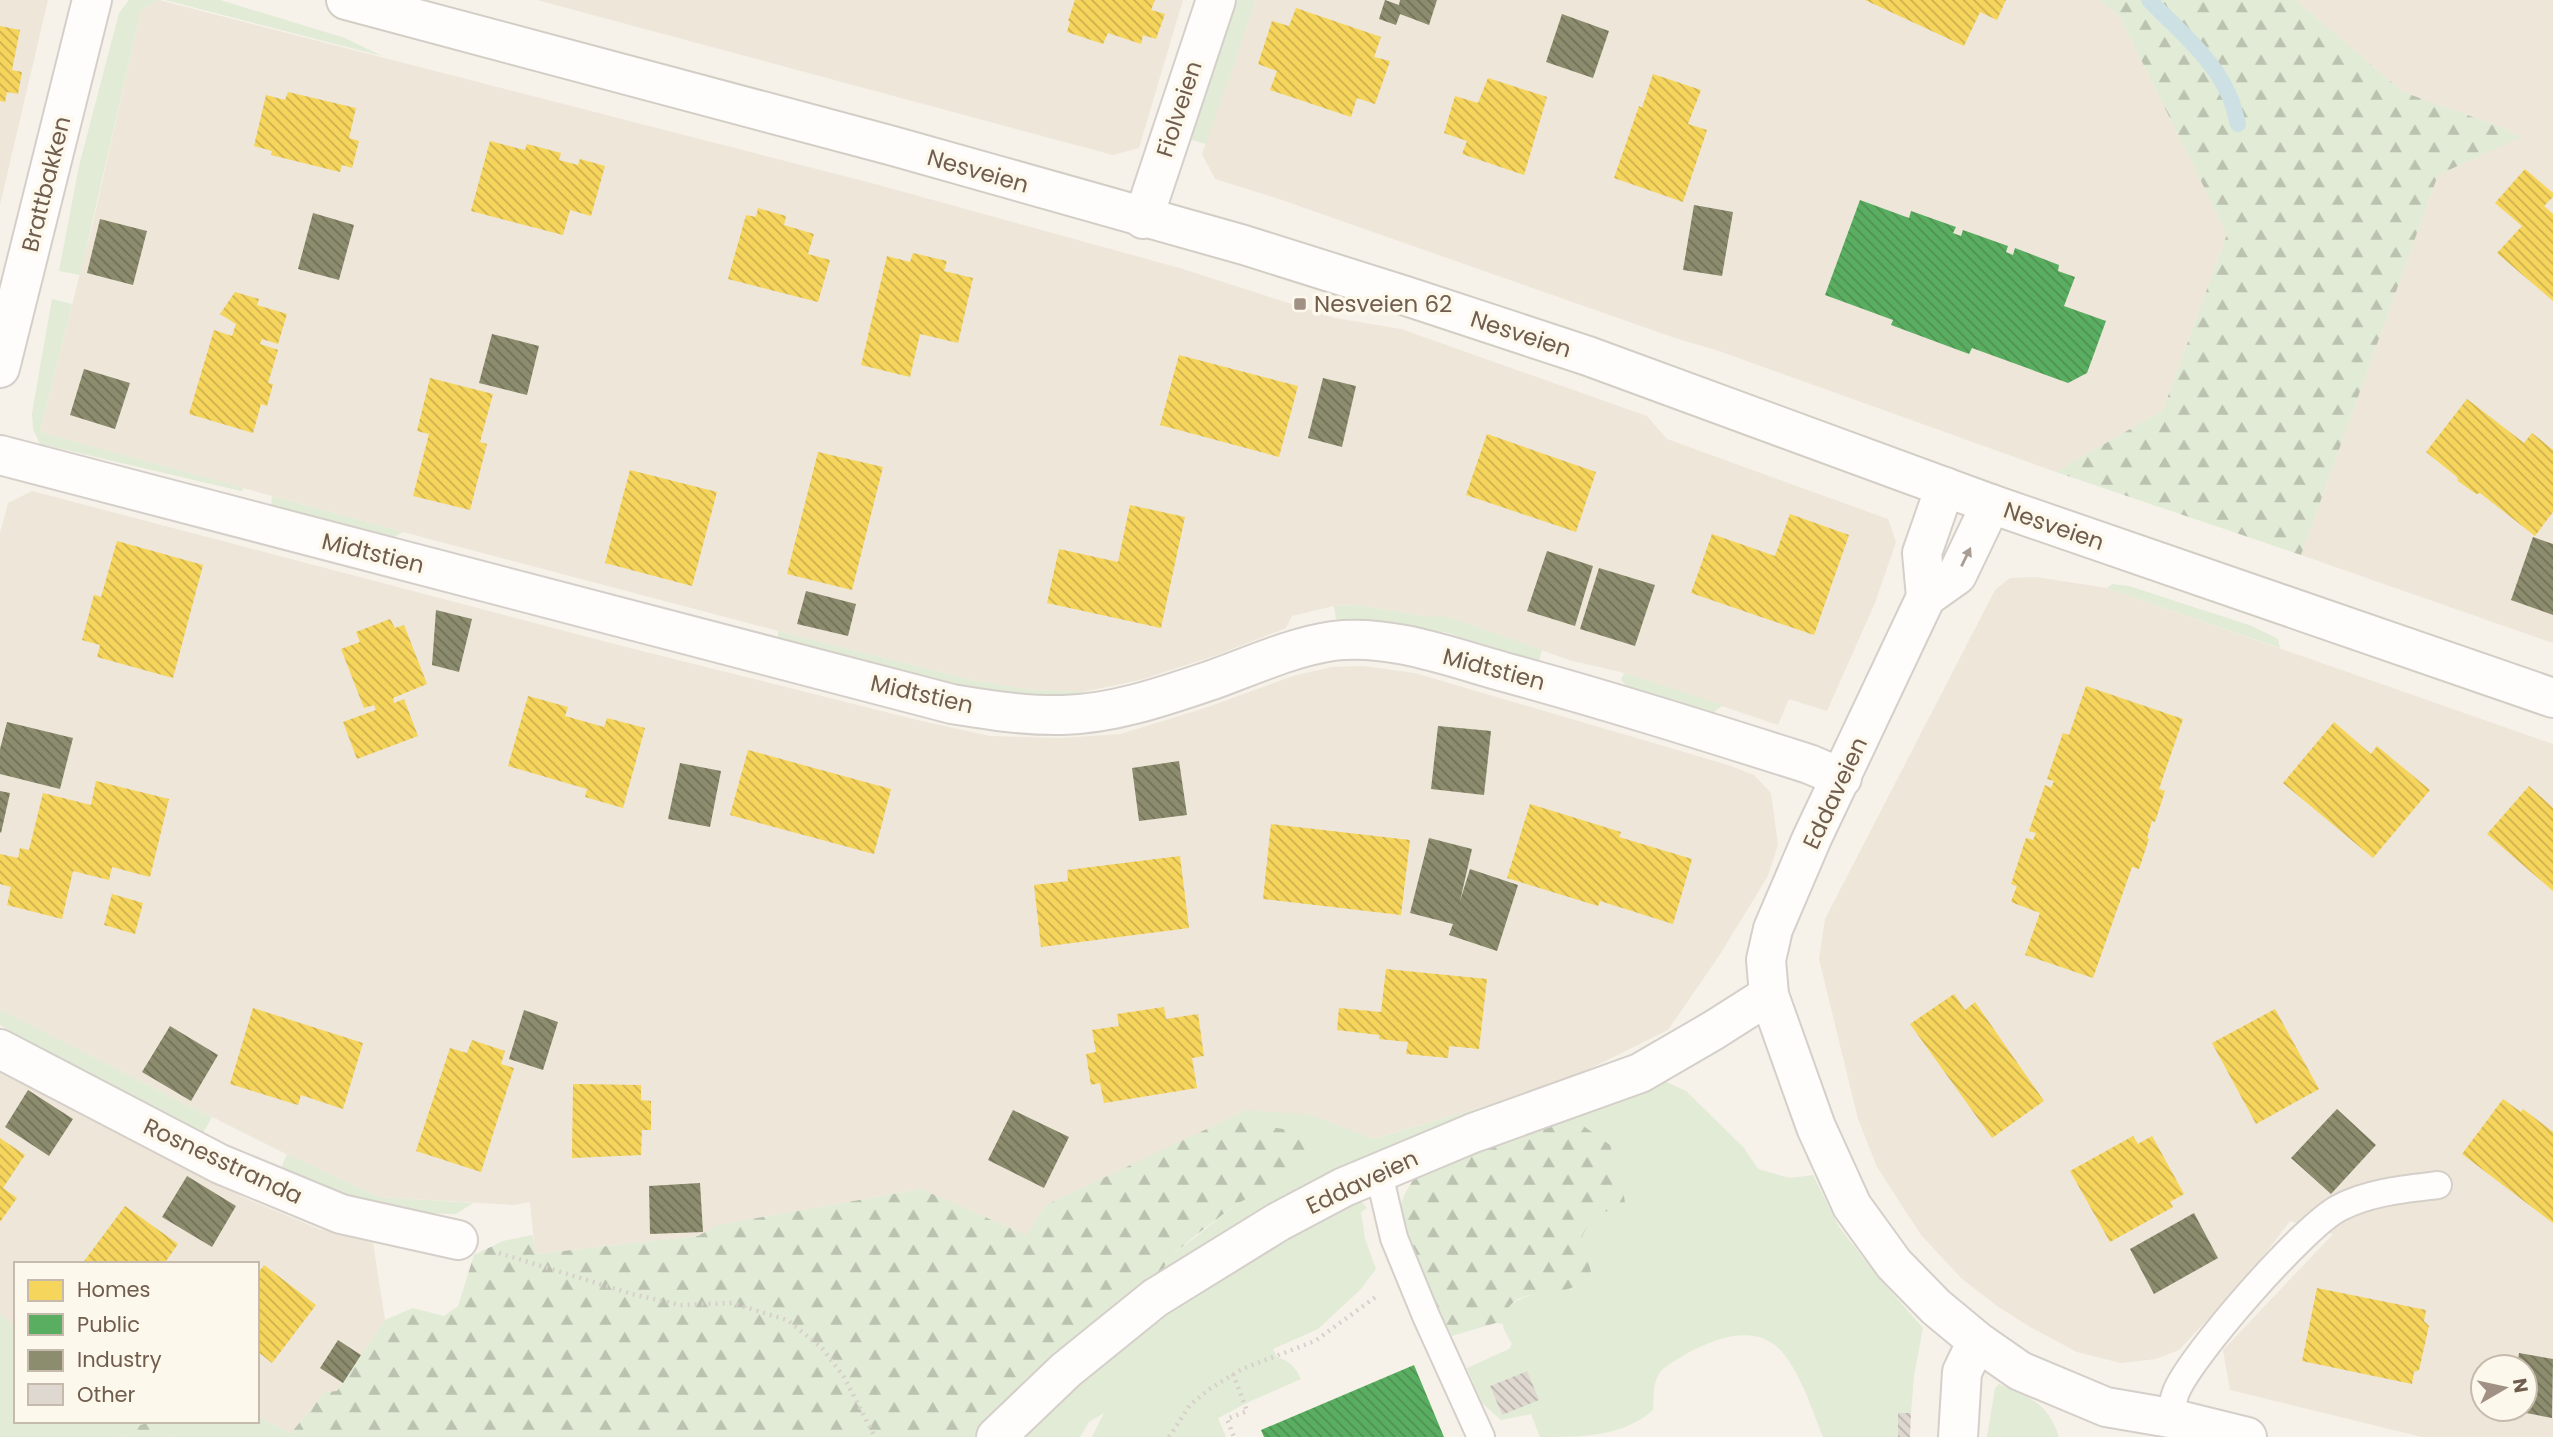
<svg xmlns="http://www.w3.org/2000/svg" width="2553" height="1437" font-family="Poppins,sans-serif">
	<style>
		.residential { fill: #eee6d8; fill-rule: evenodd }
		.green { fill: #e1ebd6; fill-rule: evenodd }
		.forest { fill: url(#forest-firs) }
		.homes { fill: url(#homes-back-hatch) }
		.public { fill: url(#public-back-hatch) }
		.industry { fill: url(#industry-back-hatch) }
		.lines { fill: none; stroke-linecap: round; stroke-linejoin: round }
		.stream { stroke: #cde0e4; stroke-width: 16 }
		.building { fill: url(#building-back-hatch) }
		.service-casing { stroke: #d5cfc9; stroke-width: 30 }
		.minor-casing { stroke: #d5cfc9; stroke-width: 42 }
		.secondary-casing { stroke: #d3cec5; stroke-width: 42 }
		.path { stroke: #d7d0cb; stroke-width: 4.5; stroke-dasharray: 2 5; stroke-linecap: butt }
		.service { stroke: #fefdfc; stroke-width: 26 }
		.minor { stroke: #fefdfc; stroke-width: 38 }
		.secondary { stroke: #fefdfc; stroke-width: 38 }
		.oneway { fill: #a99d93 }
		.poi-dot { fill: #a09184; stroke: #fdf8ec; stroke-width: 2.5 }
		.labels { text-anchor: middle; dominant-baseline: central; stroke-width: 7; stroke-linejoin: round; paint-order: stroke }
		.street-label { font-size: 23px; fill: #715d4d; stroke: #fdf8ec }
		.poi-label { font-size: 23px; fill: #715d4d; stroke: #fdf8ec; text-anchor: start }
	</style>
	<defs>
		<pattern id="forest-firs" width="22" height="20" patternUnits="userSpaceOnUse" patternTransform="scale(1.75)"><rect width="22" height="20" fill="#e1ebd6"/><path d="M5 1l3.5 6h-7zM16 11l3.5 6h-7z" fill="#bbc2b0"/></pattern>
		<pattern id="homes-back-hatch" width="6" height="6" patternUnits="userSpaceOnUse" patternTransform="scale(1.75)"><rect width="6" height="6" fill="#f6d55c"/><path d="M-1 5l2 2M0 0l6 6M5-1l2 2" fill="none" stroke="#ccb04e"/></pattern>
		<pattern id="public-back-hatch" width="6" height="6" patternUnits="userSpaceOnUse" patternTransform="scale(1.75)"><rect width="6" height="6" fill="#5aae61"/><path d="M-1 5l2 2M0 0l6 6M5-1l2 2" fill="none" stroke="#4f9152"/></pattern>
		<pattern id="industry-back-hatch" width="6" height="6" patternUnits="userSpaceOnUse" patternTransform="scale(1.75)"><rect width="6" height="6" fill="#8c8c6e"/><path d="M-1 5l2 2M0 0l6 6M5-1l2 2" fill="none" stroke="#727058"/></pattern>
		<pattern id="building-back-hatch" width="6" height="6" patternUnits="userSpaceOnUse" patternTransform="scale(1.75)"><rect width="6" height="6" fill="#dfd8d0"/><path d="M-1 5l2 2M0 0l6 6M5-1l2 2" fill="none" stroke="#b9b2ab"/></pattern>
	</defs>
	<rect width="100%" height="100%" fill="#f6f2ea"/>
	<path class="residential" d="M0,0H48L0,205Z
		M159,0L875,184L1183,269L1335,318L1401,329L1647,416L1667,439L1888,519L1896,542L1875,603L1827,711L1789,699L1778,725L1624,673L1569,660L1449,617H1430L1356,605L1334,606L1292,616L1286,628L1214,656L1140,680L1083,692L1032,690L971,680L778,631L403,532L40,432L94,218L141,10Z
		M537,0H1183L1139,148L1113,155Z
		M1256,0H2099L2120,17L2227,234L2163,410L2056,472L1719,351L1675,338L1279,199L1215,179L1202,154Z
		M2296,0H2553V643L2301,555L2438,175L2520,137L2501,127L2403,92Z
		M32,491L622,646L917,720L990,736L1061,738L1120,734L1205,708L1293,676L1331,667L1363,666L1415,673L1728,765L1754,775L1771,793L1778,845L1768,876L1719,956L1668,1030L1555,1086L1372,1139L1311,1115L1046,1205L1026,1235L921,1189L719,1225L698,1236L535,1254L530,1202L514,1205L379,1197L290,1156L0,1010V533L8,503Z
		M2036,577L2107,588L2553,744V1437H2422L2230,1390L2223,1350L2333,1234L2290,1221L2249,1275L2179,1350L2156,1359L2121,1363L2077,1352L2030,1327L1997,1306L1961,1278L1921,1235L1877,1167L1858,1119L1819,959L1825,919L1995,590L2010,578ZM2483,1367H2525V1409H2483Z
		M0,1070L245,1198L319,1229L373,1243L385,1320L337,1391L325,1392L291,1433L257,1416V1264H16V1327L0,1314Z"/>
	<path class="green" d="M129,0H159L141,10L80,275L59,271L79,166L119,13Z
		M165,0H220L345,38L382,56Z
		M1238,0H1256L1206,144L1192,140L1195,126Z
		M52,299L72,304L40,432L244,488L241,491L40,444L33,429L32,413Z
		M272,496L403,532L394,537L271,508Z
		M2112,584L2129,586L2252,626L2278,639L2280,648L2107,588Z
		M1356,605L1430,617H1449L1542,650L1538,664L1445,632L1336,619L1334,606Z
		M778,631L971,680L1032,690L1083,692L1080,699L986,694L778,640Z
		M1624,673L1723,705L1714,712L1628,687L1621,680Z
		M0,1010L212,1117L202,1135L169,1120L0,1025Z
		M1664,1081L1686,1091L1744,1148L1758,1169L1790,1178L1813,1175L1839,1227L1878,1277L1923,1328L1914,1376L1911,1413H1898V1437H1823C1813,1412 1796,1358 1772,1343C1743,1324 1702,1344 1676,1360C1672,1363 1666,1366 1663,1369C1652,1380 1654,1396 1653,1410C1623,1437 1580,1437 1540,1437L1531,1414L1501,1420L1482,1403L1467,1368L1509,1349L1512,1344C1509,1338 1503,1330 1503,1324C1499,1294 1555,1290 1575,1287L1582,1237L1594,1213L1626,1209L1568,1115ZM1527,1371L1502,1414H1501L1490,1386Z
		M1555,1086L1158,1281L1168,1259L1238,1203L1310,1169L1294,1132L1266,1126L1247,1110L1311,1115L1373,1139Z
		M287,1154L379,1197L473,1203L456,1214L390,1212L288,1177L282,1166Z
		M1360,1200L1367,1208L1361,1212L1365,1239L1376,1269L1361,1289L1318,1329L1273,1349L1277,1357C1290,1361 1295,1367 1301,1379L1251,1401L1218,1418L1226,1437H1092L1104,1413L1089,1422L1080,1437H1015L1190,1287Z
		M0,1314L16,1327V1421H155L134,1427L123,1437H0Z
		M1999,1384C2031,1399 2047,1401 2059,1437H1987L1995,1388Z
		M257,1416L291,1433L290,1437H173L162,1421H257Z"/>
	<path class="forest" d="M2099,0H2296L2403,92L2501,127L2521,137L2438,175L2301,555L2056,472L2163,410L2227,234L2120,17Z
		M1247,1110L1266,1126L1294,1131L1308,1149L1310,1169L1238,1203L1196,1235L1168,1259L1158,1281L1052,1366L977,1437H290L291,1433L325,1392L337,1391L385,1320L413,1308L444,1316L458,1306L474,1255L503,1241L532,1235L536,1254L698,1236L718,1225L921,1189L1026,1235L1046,1205Z
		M1568,1115L1610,1145L1622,1183L1626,1209L1594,1213L1582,1237L1591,1272C1586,1277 1580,1285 1574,1287C1547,1298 1508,1285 1503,1324L1496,1323L1452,1336C1438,1307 1402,1243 1400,1214C1400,1199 1409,1185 1418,1174Z
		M155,1421H162L173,1437H123L133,1427Z"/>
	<path class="homes" d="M1075,0H1155L1151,10L1165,14L1156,39L1143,35L1141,44L1108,33L1103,44L1067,32L1070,21H1068Z
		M1865,0H2006L1997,20L1980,12L1964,46Z
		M1296,8L1381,37L1374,57L1390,61L1375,104L1357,98L1351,117L1270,90L1277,71L1258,64L1272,21L1289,26Z
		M0,26L20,30L12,70L22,72L18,94L7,92L5,102L0,101Z
		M1653,74L1701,90L1688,124L1707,130L1683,202L1614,178L1639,106L1642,108Z
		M1488,78L1547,97L1524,175L1462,154L1467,141L1444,133L1455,96L1478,103Z
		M288,92L356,108L349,138L359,141L352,168L342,165L340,172L271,155L272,151L254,146L266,95L285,100Z
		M490,141L525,150L527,144L561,153L559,160L578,165L580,159L605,166L591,216L570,210L563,235L471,211Z
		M2525,169L2553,193V197L2544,206L2553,214V301L2497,253L2522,226L2495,203Z
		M758,208L786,216L784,225L814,234L808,254L830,260L818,302L728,279L746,215L756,217Z
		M913,253L947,261L944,271L973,278L958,343L920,334L910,377L861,365L887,256L910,262Z
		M235,292L259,299L257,305L287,314L278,344L262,339L260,344L278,350L268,383L273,384L267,406L261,404L253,433L189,414L214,330L232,336L236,324L220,314Z
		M1179,355L1298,386L1279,457L1160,425Z
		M430,378L493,394L480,442L487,444L470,510L413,496L429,434L417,431Z
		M2467,399L2524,443L2532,433L2553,450V512L2535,536L2480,493L2476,494L2458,481L2457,477L2426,452Z
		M1487,434L1596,472L1576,532L1466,495Z
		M818,452L883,467L852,590L787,574Z
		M630,470L717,492L692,586L605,563Z
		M1130,505L1185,517L1161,628L1047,603L1059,549L1118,562Z
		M1790,514L1849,535L1814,635L1691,593L1712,534L1775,556Z
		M117,541L203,565L173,678L97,657L100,645L82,640L94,595L101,597Z
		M390,619L395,628L404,625L427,684L393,698L394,703L404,699L418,736L357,759L343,722L376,710L374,705L364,708L341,649L360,642L356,632Z
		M2086,686L2183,719L2159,789L2165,791L2155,822L2152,821L2147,838L2149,839L2139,869L2132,867L2093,978L2025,955L2040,913L2011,902L2017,886L2011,884L2026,838L2033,840L2036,833L2029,831L2045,785L2051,788L2054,781L2047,779L2063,733L2069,735Z
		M528,696L568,707L565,716L604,727L607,718L645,728L623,808L585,797L587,789L508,766Z
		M2334,722L2371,754L2377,746L2430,790L2373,858L2283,783Z
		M748,750L891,789L874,854L730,815Z
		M96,781L169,799L150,877L112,867L109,880L73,871L62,919L7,905L11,887L0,884V854L18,858L20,848L29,850L43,793L91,805Z
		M2529,786L2553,808V891L2487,834Z
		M1530,804L1621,832L1619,837L1692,859L1673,924L1600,901L1598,906L1507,878Z
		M1271,824L1410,840L1401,915L1263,899Z
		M1180,856L1189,928L1041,947L1034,885L1068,881L1067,870Z
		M112,894L143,903L135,934L104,925Z
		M1386,969L1487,979L1479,1049L1449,1046L1448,1058L1406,1054L1408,1042L1379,1039V1035L1337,1030L1339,1008L1381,1012Z
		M1954,994L1965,1010L1975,1002L2044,1101L1992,1138L1910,1024Z
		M1164,1007L1166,1019L1198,1014L1204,1056L1192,1058L1197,1088L1104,1103L1100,1083L1091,1085L1086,1054L1096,1052L1092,1030L1119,1026L1117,1014Z
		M253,1008L363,1043L343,1109L301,1095L298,1105L230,1084Z
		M2275,1009L2319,1089L2256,1124L2212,1043Z
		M472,1040L505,1051L501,1064L514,1068L481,1172L416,1151L450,1048L467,1053Z
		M573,1084L641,1085V1100L651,1101V1130H642L641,1155L572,1158Z
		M2503,1099L2521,1112L2523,1109L2553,1132V1223L2462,1154Z
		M2133,1136L2138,1144L2152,1136L2184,1194L2170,1202L2173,1207L2110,1242L2070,1171Z
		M0,1138L25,1155L3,1188L17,1198L0,1222Z
		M125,1206L178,1244L164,1264H82Z
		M264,1265L316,1305L272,1363L257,1351V1275Z
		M2317,1288L2426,1310L2424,1321L2429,1326L2419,1370L2414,1372L2412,1384L2302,1361Z"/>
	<path class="public" d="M1860,200L1909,218L1911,211L1956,227L1953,233L1961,236L1963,230L2008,246L2006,252L2013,255L2015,248L2059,265L2058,271L2075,277L2064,306L2106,321L2087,373L2068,383L1972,348L1969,354L1891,325L1893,320L1825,295Z
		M1414,1365L1444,1437H1264L1261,1430Z"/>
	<path class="industry" d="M1385,0L1399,5L1400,0H1437L1429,25L1400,14L1396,25L1379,19Z
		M1562,14L1609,31L1593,78L1546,62Z
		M1694,205L1733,212L1722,276L1683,270Z
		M313,213L354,225L339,280L298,269Z
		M100,219L147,231L133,285L87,273Z
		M492,334L539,346L527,395L479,383Z
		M84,369L130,383L115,429L70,415Z
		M1323,378L1356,386L1342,447L1308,438Z
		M2533,537L2553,544V615L2511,600Z
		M1547,551L1593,566L1575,626L1527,611Z
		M1599,568L1655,585L1635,646L1580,629Z
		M806,591L856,604L848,636L797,624Z
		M436,610L472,619L459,672L432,665Z
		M7,722L73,738L60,789L0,774V749Z
		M1438,726L1491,731L1484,795L1431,789Z
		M1179,761L1187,815L1139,821L1132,768Z
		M680,763L721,771L710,827L668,819Z
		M0,791L10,793L1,833L0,832Z
		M1429,838L1472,849L1460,901L1470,869L1518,885L1497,951L1449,935L1453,924L1410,913Z
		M524,1010L558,1022L543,1070L509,1059Z
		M170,1026L218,1055L191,1101L142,1072Z
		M28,1090L73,1119L49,1156L5,1127Z
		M2337,1109L2376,1145L2331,1194L2291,1158Z
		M1013,1110L1069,1137L1044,1188L988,1160Z
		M187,1176L236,1206L212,1247L162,1217Z
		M700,1183L703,1232L650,1234L649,1186Z
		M2194,1213L2218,1258L2154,1294L2130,1249Z
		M338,1340L361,1355L343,1383L320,1368Z
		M2519,1353L2553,1359L2552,1418L2510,1410L2525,1409V1367H2517Z"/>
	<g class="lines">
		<path class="stream" d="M2149,0C2176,28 2212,57 2228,93C2233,102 2235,114 2238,124"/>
	</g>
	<path class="building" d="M1527,1371L1539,1400L1502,1415L1490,1386Z
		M1898,1413H1911L1910,1437H1898Z"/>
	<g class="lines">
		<g class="service-casing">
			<path id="service" d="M1379,1174L1394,1238L1426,1316L1481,1437
				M2170,1418C2172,1409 2173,1400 2176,1392C2191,1355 2304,1226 2339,1208C2369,1192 2405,1189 2438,1185"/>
		</g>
		<g class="minor-casing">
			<path id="minor" d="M1143,219L1216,0
				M0,368L92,0
				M0,455L952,704C989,710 1026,716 1063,715C1113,714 1165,696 1212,680C1251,666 1292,647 1333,641C1390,634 1450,657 1504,672C1607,700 1708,732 1809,764L1842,778
				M1945,487L1922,553L1926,597L1812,838L1773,929L1766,960L1769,995L1816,1127L1852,1206L1894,1264L1936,1307L1977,1341L2020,1371L2106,1407L2170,1418L2247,1437
				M1926,597L1957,575L1991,504
				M0,1049L220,1164L341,1214L458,1240
				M996,1437L1066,1370L1155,1298L1278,1222L1344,1187L1473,1133L1640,1073L1714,1030L1769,995
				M1958,1437L1962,1372L1977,1341"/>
		</g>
		<g class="secondary-casing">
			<path id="secondary" d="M346,0L893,146L1244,245L1409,297L1588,356L1991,504L2553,698"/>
		</g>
		<path class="path" d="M499,1253L632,1294L680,1305L732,1303L787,1320L822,1348L844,1377L875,1437
			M1233,1374L1247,1411L1227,1419L1234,1437
			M1169,1437L1190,1405L1208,1390L1242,1369L1315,1341L1377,1296"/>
		<use href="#service" class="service"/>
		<use href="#minor" class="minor"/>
		<use href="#secondary" class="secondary"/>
	</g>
	<defs><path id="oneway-solid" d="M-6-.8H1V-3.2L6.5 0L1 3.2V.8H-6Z" transform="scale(1.75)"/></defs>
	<use class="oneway" href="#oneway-solid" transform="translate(1966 557) rotate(-64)"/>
	<rect class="poi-dot" x="1293" y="297" width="14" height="14" rx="3.5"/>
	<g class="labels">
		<g class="street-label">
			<text transform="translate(1179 109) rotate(-72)">Fiolveien</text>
			<text transform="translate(978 171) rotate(16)">Nesveien</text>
			<text transform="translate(46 184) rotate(-76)">Brattbakken</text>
			<text transform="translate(1521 334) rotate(18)">Nesveien</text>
			<text transform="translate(2054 526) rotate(19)">Nesveien</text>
			<text transform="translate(373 553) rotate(14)">Midtstien</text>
			<text transform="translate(1494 669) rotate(15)">Midtstien</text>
			<text transform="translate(922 694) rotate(13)">Midtstien</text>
			<text transform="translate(1835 793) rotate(-65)">Eddaveien</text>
			<text transform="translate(223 1161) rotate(25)">Rosnesstranda</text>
			<text transform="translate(1362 1182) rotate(-25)">Eddaveien</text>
		</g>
		<g class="poi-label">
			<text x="1314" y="304">Nesveien 62</text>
		</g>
	</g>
	<rect x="14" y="1262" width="245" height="161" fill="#fdf8ec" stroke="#c5baac" stroke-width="2"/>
	<rect x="28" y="1280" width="35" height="21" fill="#f6d55c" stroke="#c5baac" stroke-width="2"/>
	<text x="77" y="1297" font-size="21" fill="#715d4d">Homes</text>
	<rect x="28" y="1314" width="35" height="21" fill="#5aae61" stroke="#c5baac" stroke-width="2"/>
	<text x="77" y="1332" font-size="21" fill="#715d4d">Public</text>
	<rect x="28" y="1350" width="35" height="21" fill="#8c8c6e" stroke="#c5baac" stroke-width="2"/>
	<text x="77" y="1367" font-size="21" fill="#715d4d">Industry</text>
	<rect x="28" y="1384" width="35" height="21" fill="#dfd8d0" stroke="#c5baac" stroke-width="2"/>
	<text x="77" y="1402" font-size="21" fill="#715d4d">Other</text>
	<g transform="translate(2504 1388) rotate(81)"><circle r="33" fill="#fdf8ec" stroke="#c5baac" stroke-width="2"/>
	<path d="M0-5L12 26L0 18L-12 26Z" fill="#a09184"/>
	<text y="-10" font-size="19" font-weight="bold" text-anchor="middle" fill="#715d4d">N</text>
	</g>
</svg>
